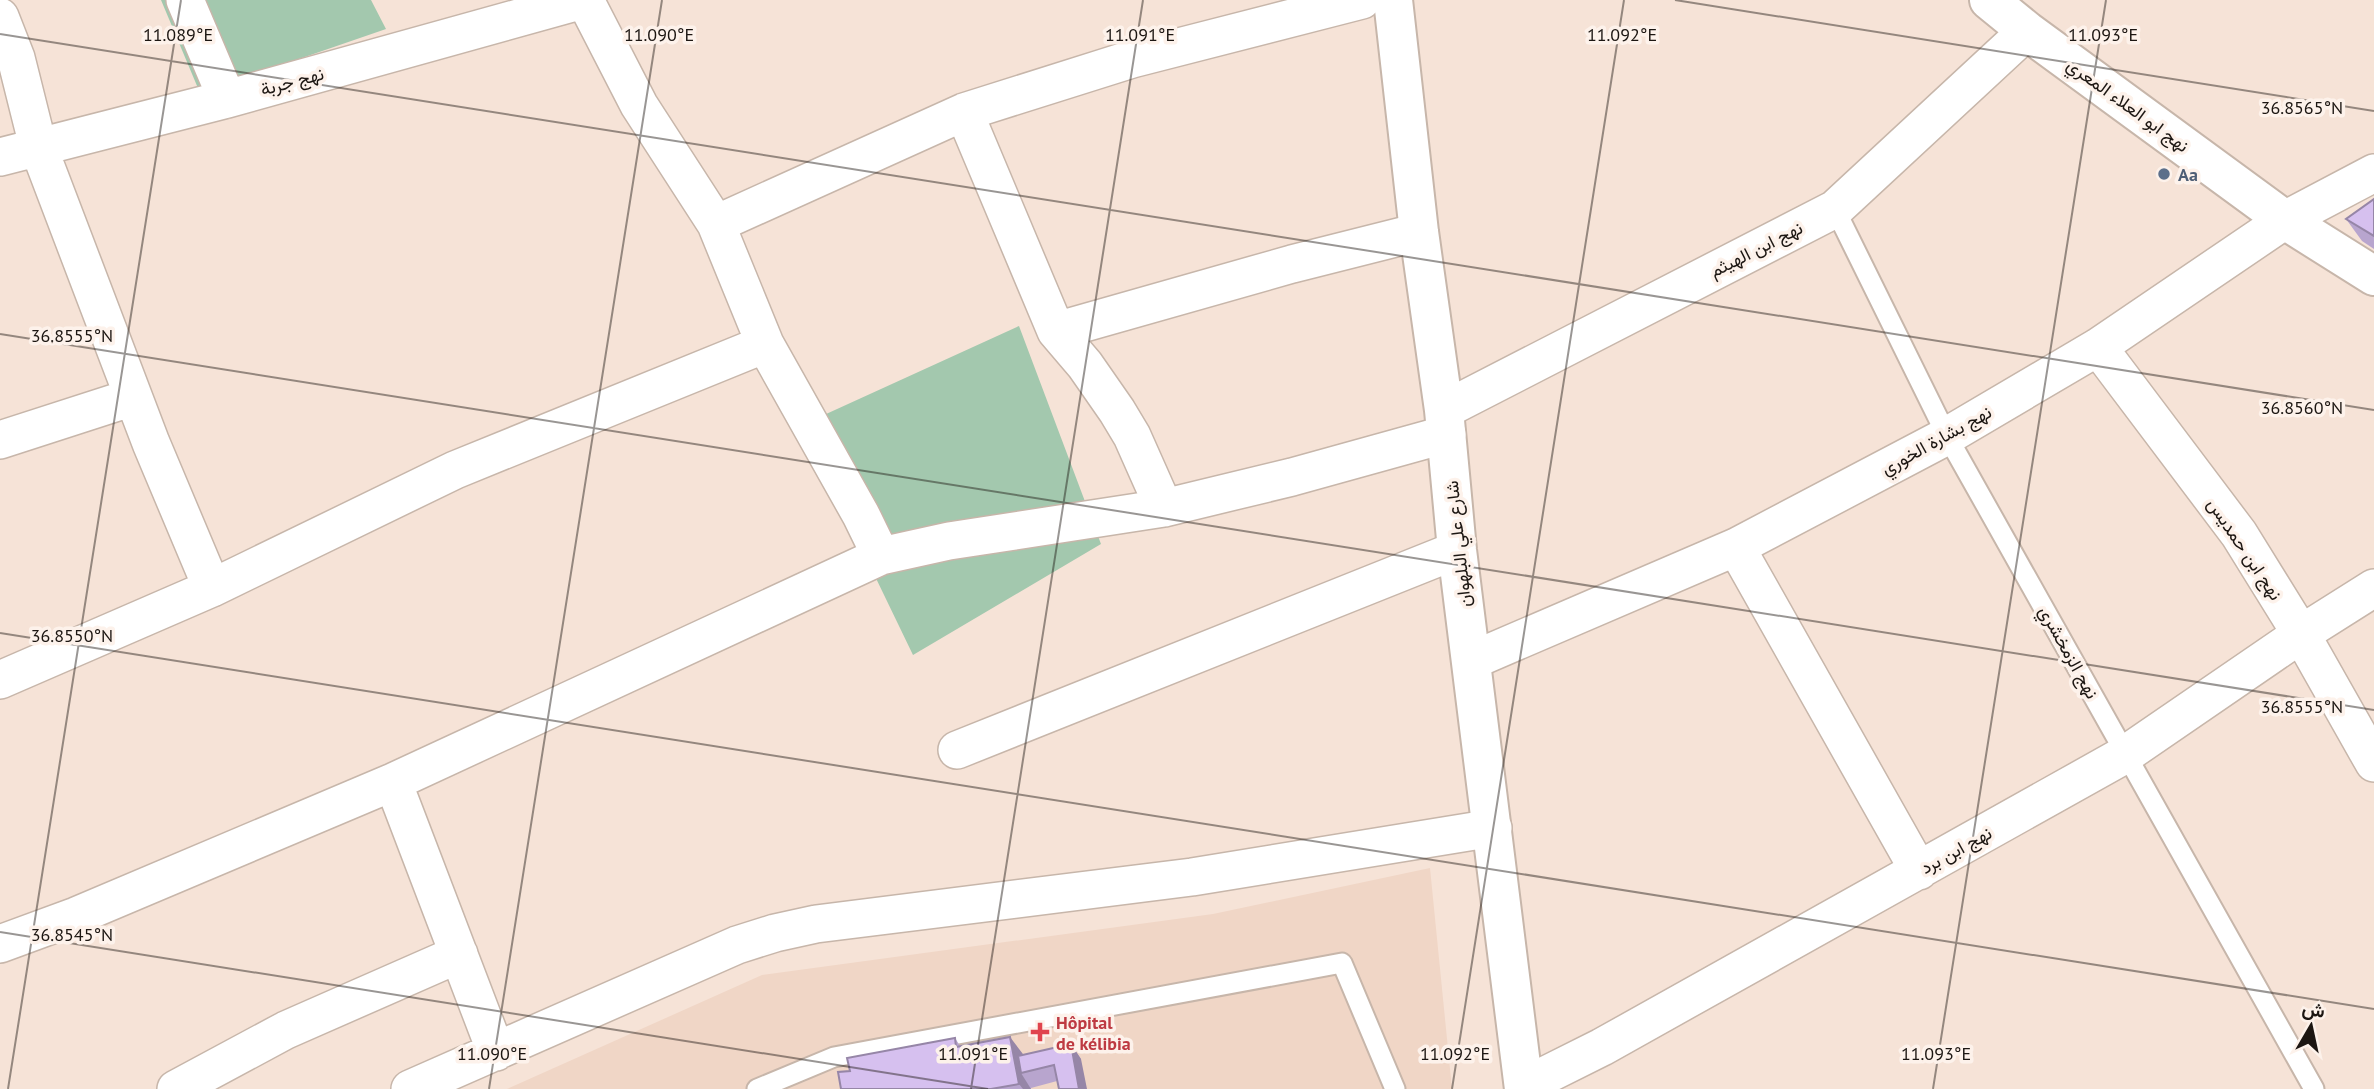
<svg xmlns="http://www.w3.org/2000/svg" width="2374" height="1089" font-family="'PT Sans',Vazirmatn,sans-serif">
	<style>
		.built { fill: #f0d6c6 }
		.green { fill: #a3c8ae }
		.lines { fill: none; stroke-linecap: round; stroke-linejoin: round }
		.service-casing { stroke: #c7b6aa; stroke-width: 23 }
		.minor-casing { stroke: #c7b6aa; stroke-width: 40 }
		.tertiary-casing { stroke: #c7b6aa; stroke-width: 42 }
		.primary-casing { stroke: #c7b6aa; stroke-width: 42 }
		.service { stroke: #fff; stroke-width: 19 }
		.minor { stroke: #fff; stroke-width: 37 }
		.tertiary { stroke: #fff; stroke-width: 38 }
		.primary { stroke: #fff; stroke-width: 38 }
		.wall { fill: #b8a5ce }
		.shaded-wall { fill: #9686a7 }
		.building { fill: #d6c0ef; stroke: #9686a7; stroke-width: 2 }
		.ticks { fill: none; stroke: #1c1612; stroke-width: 2; stroke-opacity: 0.45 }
		.service-dot { fill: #5c6f8a; stroke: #fdf2eb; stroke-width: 2.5 }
		.health-dot { fill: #e0444e; stroke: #fdf2eb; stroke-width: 2.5 }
		.labels { text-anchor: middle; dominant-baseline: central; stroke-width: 7; stroke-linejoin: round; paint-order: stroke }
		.street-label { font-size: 18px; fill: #1c1612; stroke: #fdf2eb }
		.service-label { font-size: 18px; font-weight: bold; fill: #4e5e75; stroke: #fdf2eb; text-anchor: start }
		.health-label { font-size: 18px; font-weight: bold; fill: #be3a42; stroke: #fdf2eb; text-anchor: start }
		.ticks-label { font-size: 18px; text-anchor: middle; fill: #1c1612; stroke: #fdf2eb; stroke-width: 7; stroke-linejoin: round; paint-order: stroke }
	</style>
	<rect width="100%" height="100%" fill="#f6e3d7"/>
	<path class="built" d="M1430,868L1452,1089H507L762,975L1213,914Z"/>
	<path class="green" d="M161,0H371L386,29L200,93Z
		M1019,326L1101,544L913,655L802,425Z"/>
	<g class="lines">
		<g class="service-casing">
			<path id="service" d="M1835,209L1947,436L2314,1089
				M757,1089L834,1057L1342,963L1395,1089"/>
		</g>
		<g class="minor-casing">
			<path id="minor" d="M185,0L227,99
				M0,17L16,58L38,146L151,443L212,588
				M964,112L1056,331L1085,365L1117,411L1132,436L1164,508
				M0,157L227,99L583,0
				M716,224L964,112L1132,59L1362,0
				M1056,331L1292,264L1419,232
				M2098,347L2239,534L2301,634L2374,763
				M1444,410L1835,209L2027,31
				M0,440L133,397
				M1736,547L1919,871
				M881,556L949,541L1164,508L1292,477L1447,434
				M1473,660L1736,547L1947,436L2098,347L2285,220L2374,173
				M0,680L212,588L455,470L765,344
				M957,750L1457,550
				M393,782L496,1052
				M0,944L76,916L393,782L881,556L861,515L765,344L716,224L639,105L585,0
				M1524,1086L1602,1047L2126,754L2301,634L2374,588
				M176,1089L286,1030L459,954
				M410,1089L737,945L775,933L816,924L1192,877L1493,828"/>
		</g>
		<g class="tertiary-casing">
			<path id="tertiary" d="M1989,0L2027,31L2285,220L2374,276"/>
		</g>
		<g class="primary-casing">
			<path id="primary" d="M1393,0L1419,232L1444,410L1457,550L1524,1089"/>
		</g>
		<use href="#service" class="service"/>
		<use href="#minor" class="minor"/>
		<use href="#tertiary" class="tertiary"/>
		<use href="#primary" class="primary"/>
	</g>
	<path class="wall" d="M2374,199V249L2362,241L2346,219Z
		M955,1038L960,1046L1023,1055L1071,1044L1081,1059L1057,1081L1031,1088V1089H841Z"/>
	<path class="shaded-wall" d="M1010,1037L1026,1058L1021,1073L1031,1089H1023L1019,1084Z
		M1071,1044L1081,1059L1087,1089H1079Z"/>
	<path class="building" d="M2374,199V236L2346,219Z
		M1010,1037L1019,1084L991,1089H841L838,1072L850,1071L847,1058L955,1038L956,1047Z
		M1071,1044L1079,1089H1059L1054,1065L1021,1073L1018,1056Z"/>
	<path class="ticks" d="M1675,0L2374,111M0,34L2374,410M0,334L2374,710M0,633L2374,1009M0,932L988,1089M8,1089L181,0M489,1089L662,0M971,1089L1143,0M1452,1089L1624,0M1933,1089L2106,0"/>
	<circle class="service-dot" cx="2164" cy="174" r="7"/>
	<path class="health-dot" d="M1036.5 1021.5h7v7h7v7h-7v7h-7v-7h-7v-7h7z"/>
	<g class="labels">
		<g class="street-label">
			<text transform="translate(292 81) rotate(-15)">نهج جربة</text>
			<text transform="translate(2128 105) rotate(36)">نهج ابو العلاء المعري</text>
			<text transform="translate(1756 249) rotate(-27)">نهج ابن الهيثم</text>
			<text transform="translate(1936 440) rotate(-29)">نهج بشارة الخوري</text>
			<text transform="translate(1458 544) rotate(-96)">شارع علي البلهوان</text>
			<text transform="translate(2245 549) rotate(56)">نهج ابن حمديس</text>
			<text transform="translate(2069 652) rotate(61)">نهج الزمخشري</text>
			<text transform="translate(1956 850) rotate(-29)">نهج ابن برد</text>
		</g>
		<g class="service-label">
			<text x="2178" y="174">Aa</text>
		</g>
		<g class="health-label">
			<text x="1056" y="1022">Hôpital<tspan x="1056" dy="21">de kélibia</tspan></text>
		</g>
	</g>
	<g class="ticks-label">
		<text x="178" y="41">11.089°E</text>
		<text x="659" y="41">11.090°E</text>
		<text x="1140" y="41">11.091°E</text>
		<text x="1622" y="41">11.092°E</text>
		<text x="2103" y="41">11.093°E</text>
		<text x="2302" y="114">36.8565°N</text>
		<text x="72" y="342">36.8555°N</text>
		<text x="2302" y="414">36.8560°N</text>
		<text x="72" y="642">36.8550°N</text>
		<text x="2302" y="713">36.8555°N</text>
		<text x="72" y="941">36.8545°N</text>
		<text x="492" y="1060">11.090°E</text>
		<text x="973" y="1060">11.091°E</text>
		<text x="1455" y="1060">11.092°E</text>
		<text x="1936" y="1060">11.093°E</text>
	</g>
	<g transform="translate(2311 1026) rotate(9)" stroke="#fdf2eb" stroke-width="5" paint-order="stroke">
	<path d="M0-5L12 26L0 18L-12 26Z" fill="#1c1612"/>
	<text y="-10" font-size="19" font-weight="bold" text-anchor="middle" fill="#1c1612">ش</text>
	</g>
</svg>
